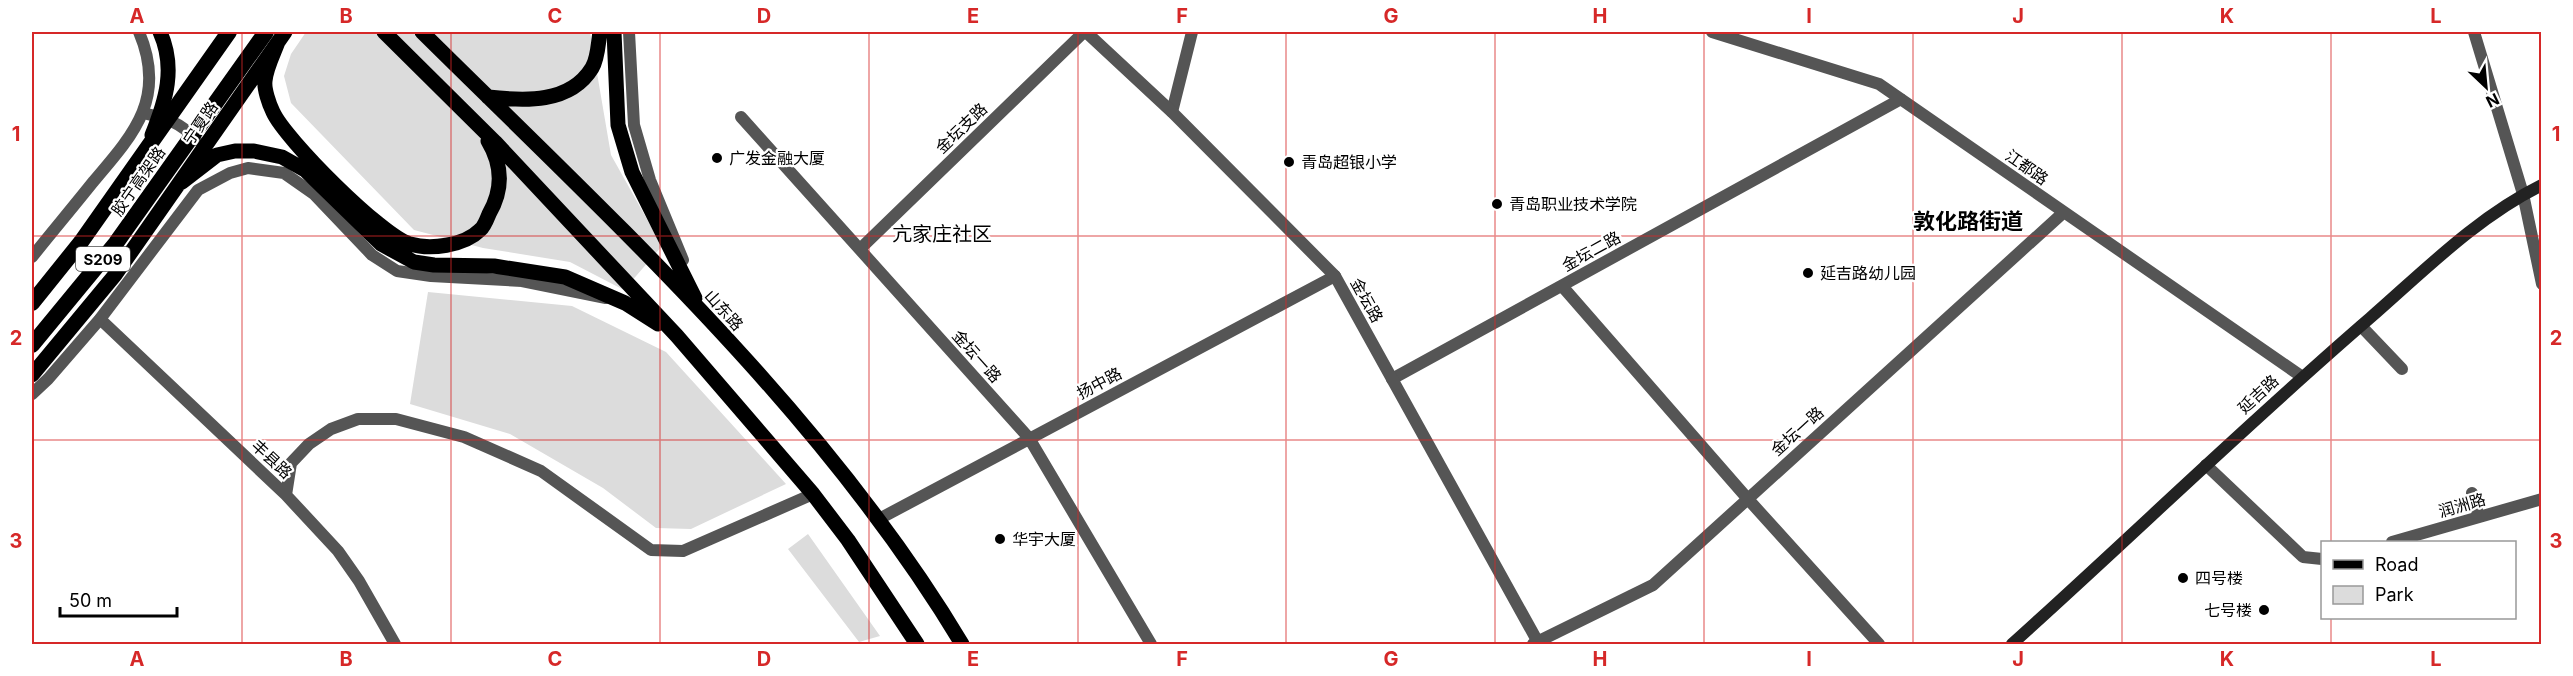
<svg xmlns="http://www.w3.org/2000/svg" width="2573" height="676" font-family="Inter,'Noto Sans SC',sans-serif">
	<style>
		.green { fill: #dcdcdc }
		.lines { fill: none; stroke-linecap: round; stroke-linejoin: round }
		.minor { stroke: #555; stroke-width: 12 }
		.tertiary { stroke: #555; stroke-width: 12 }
		.secondary { stroke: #222; stroke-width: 12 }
		.primary { stroke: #000; stroke-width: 15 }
		.trunk { stroke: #000; stroke-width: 16 }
		.grid { fill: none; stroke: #d62828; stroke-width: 1.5; stroke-opacity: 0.55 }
		.poi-dot { fill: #000; stroke: #fff; stroke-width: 2 }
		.labels { text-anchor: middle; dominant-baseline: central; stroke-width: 4.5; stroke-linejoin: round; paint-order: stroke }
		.shield { fill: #fff; stroke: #4c4c4c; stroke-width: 1.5 }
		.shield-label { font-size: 15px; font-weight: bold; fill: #000 }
		.street-label { font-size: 16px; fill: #000; stroke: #fff }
		.poi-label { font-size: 16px; fill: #000; stroke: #fff; text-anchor: start }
		.quarter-label { font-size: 20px; fill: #000; stroke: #fff }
		.district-label { font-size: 22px; font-weight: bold; fill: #000; stroke: #fff }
		.neatline { fill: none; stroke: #d62828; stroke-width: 2 }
		.grid-label { font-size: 20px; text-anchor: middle; font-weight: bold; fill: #d62828 }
	</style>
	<rect width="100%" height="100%" fill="#fff"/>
	<path class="green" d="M306,32H590L611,155L662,246L624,290L570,262L483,248L414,230L291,103L284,76L291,54Z
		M428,292L572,306L666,352L786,484L691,529L656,528L603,488L510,434L410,404Z
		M808,534L880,636L859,642L788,549Z"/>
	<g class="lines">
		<path class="minor" d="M1712,32L1879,84L2301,376
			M1172,112L1192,32
			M741,117L1029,438L1151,644
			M860,249L1084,32
			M1562,286L1747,498L1879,644
			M100,319L286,495L338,551L359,581L395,644
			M2361,326L2402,369
			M1392,379L1901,99
			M2206,465L2303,557L2322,559
			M2472,493L2479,517
			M286,495L291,463L309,444L331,429L358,419H396L464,437L541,471L651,550L683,551L813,494
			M879,519L1335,276
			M2392,542L2542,499
			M1533,644L1653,585L2064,212"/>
		<path class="tertiary" d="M629,32L634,125L650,180L683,260
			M1086,32L1172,112L1335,276L1539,644
			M2474,32L2523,194L2542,284
			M143,113C165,118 181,122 196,140
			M32,257C52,232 73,207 93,182C134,134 167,98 139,32
			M32,394L48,379L100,319L198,190L230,173L248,168L284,173L314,194L372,255L397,271L431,276L522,281L606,298"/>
		<path class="secondary" d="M2012,644C2132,536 2248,423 2370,318C2424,271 2477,217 2542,185"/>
		<path class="primary" d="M384,32L495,142L677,336L813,494L848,540L917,644
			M422,32C613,221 823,412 962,644
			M614,32L618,125L632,172L695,298
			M278,42C274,53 266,68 265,81C264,89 269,104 273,112C285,139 383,237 410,244C430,250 464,246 480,230C484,227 487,219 489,214C503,190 503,166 488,141
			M488,97C524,101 570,104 592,68C598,58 598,44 600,32
			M152,135C166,100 176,68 160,32
			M182,182L217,155L235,151H254L282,157L305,170L381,244L414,262L434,265L494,266L565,277L625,303L658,324
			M32,375L115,275L285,32"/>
		<path class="trunk" d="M32,303L81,242L229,32
			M32,345L116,243L266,32"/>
	</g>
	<path class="grid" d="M242,32V644M451,32V644M660,32V644M869,32V644M1078,32V644M1286,32V644M1495,32V644M1704,32V644M1913,32V644M2122,32V644M2331,32V542M32,236H2542M32,440H2542M2331,618V644"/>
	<g class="poi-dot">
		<circle cx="717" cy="158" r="6"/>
		<circle cx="1289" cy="162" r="6"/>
		<circle cx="1497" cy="204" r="6"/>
		<circle cx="1808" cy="273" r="6"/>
		<circle cx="1000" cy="539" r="6"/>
		<circle cx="2183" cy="578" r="6"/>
		<circle cx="2264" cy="610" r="6"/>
	</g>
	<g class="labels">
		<rect class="shield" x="76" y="247" width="54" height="24" rx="4.5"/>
		<g class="shield-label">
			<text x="103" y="259">S209</text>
		</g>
		<g class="street-label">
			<text transform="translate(200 123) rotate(-56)">宁夏路</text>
			<text transform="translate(961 128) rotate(-44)">金坛支路</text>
			<text transform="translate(2027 167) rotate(35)">江都路</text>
			<text transform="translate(138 181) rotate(-55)">胶宁高架路</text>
			<text transform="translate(1591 251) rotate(-29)">金坛二路</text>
			<text transform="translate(1367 300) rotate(61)">金坛路</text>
			<text transform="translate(724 310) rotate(48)">山东路</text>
			<text transform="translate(977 356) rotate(48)">金坛一路</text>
			<text transform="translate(1099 383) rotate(-28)">扬中路</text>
			<text transform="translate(2258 394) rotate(-43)">延吉路</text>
			<text transform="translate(1797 431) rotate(-42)">金坛一路</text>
			<text transform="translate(272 459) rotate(43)">丰县路</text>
			<text transform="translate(2462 505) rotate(-16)">润洲路</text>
		</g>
		<g class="poi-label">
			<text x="729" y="158">广发金融大厦</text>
			<text x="1301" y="162">青岛超银小学</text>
			<text x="1509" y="204">青岛职业技术学院</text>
			<text x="1820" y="273">延吉路幼儿园</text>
			<text x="1012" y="539">华宇大厦</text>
			<text x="2195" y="578">四号楼</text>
			<text x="2252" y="610" text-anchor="end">七号楼</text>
		</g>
		<g class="quarter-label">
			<text x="942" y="234">亢家庄社区</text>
		</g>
		<g class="district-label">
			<text x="1968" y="221">敦化路街道</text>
		</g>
	</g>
	<rect width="2573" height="676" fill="none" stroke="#ffffff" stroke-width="66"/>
	<rect x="2321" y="541" width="195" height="78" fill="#ffffff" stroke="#999999" stroke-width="1.5"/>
	<rect x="2333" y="560" width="30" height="9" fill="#000000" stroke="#999999" stroke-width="1.5"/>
	<text x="2375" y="571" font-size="18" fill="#000000">Road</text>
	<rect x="2333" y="586" width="30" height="18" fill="#dcdcdc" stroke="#999999" stroke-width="1.5"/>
	<text x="2375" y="601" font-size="18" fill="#000000">Park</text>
	<g transform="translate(2486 87) rotate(154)" stroke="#ffffff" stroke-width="4.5" paint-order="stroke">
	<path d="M0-4.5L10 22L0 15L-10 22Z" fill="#000000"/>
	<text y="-9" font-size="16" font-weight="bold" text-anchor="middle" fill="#000000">N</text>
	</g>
	<path d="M60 607v9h117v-9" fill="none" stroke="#000000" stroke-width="3"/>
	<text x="69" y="607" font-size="18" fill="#000000" stroke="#ffffff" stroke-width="4.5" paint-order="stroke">50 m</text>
	<rect x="33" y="33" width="2507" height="610" class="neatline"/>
	<g class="grid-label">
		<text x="137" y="23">A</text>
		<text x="346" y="23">B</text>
		<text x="555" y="23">C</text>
		<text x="764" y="23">D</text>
		<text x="973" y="23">E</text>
		<text x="1182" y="23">F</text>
		<text x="1391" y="23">G</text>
		<text x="1600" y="23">H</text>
		<text x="1809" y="23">I</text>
		<text x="2018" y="23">J</text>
		<text x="2227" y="23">K</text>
		<text x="2436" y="23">L</text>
		<text x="16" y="141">1</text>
		<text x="2556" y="141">1</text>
		<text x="16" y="345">2</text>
		<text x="2556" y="345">2</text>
		<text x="16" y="548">3</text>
		<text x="2556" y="548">3</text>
		<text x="137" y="666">A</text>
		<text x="346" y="666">B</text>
		<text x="555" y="666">C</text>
		<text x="764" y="666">D</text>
		<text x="973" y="666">E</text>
		<text x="1182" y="666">F</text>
		<text x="1391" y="666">G</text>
		<text x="1600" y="666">H</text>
		<text x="1809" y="666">I</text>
		<text x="2018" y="666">J</text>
		<text x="2227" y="666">K</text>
		<text x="2436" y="666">L</text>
	</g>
</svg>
